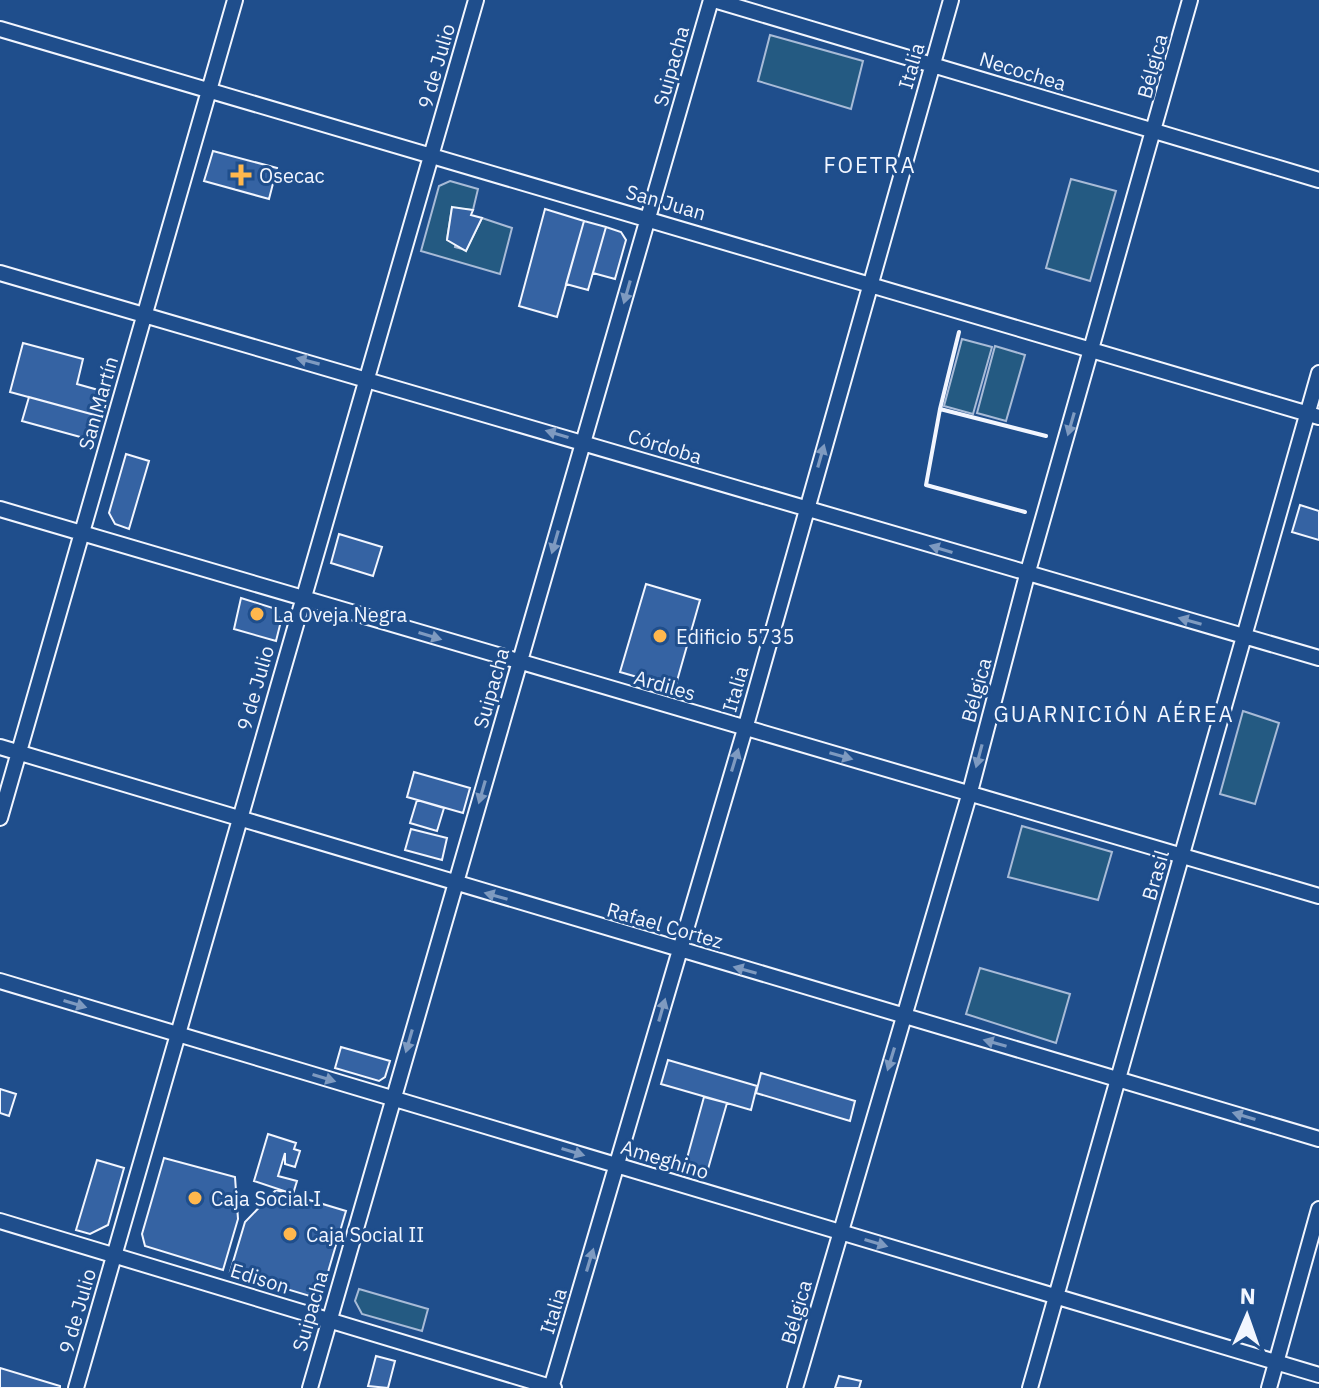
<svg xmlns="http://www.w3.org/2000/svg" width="1319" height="1388" font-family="'IBM Plex Sans',sans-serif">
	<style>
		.green { fill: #245a82; stroke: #a8bbd7; stroke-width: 2 }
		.building { fill: #3563a3; stroke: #f2f6ff; stroke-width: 2 }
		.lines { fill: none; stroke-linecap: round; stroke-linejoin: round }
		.street-casing { stroke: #f2f6ff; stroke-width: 18 }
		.street { stroke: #1f4e8c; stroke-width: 14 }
		.wall { stroke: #f2f6ff; stroke-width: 4 }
		.oneway { fill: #7e9ac0 }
		.poi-dot { fill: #ffb74d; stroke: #1f4e8c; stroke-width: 3 }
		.labels { text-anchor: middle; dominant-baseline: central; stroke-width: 6; stroke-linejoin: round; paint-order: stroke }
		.street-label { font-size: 20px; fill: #f2f6ff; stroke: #1f4e8c }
		.poi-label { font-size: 20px; fill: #f2f6ff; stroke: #1f4e8c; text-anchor: start }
		.neighbourhood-label { font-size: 22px; letter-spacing: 2px; fill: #f2f6ff; stroke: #1f4e8c }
	</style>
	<rect width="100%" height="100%" fill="#1f4e8c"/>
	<path class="green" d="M770,35L863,61L851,109L758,81Z
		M1071,179L1116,191L1090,281L1046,268Z
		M450,181L478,189L473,210L452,208L447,239L456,242L455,247L466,250L482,218L512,228L500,274L421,251L439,186Z
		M962,339L992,347L973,414L944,406Z
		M995,346L1025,355L1006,421L977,413Z
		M1243,711L1279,723L1255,804L1220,794Z
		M1022,826L1112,852L1098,900L1008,877Z
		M980,968L1070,994L1056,1043L966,1014Z
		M359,1289L428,1309L422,1331L362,1314L355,1301Z"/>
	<path class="building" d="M213,151L277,168L269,199L204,181Z
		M452,207L473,210L471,215L482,218L466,251L447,240Z
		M545,209L584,221L557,317L519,306Z
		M584,221L606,227L588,290L566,284Z
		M606,227L621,232L626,240L615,279L593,273Z
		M23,343L83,359L77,384L109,393L102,417L10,392Z
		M29,397L102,417L95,441L22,421Z
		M126,454L149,461L129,529L115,524L109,513Z
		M1300,505L1319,511V540L1292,532Z
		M339,534L382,547L373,576L331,563Z
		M646,584L700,600L675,688L620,672Z
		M241,598L273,608L281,621L276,641L234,629Z
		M414,772L470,788L463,813L407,797Z
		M417,800L444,808L437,831L410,823Z
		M411,829L447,838L442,860L405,850Z
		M341,1047L390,1061L385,1077L379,1081L335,1068Z
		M668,1060L757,1086L751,1110L661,1084Z
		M761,1073L855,1101L850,1121L756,1093Z
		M0,1089L16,1094L9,1116L0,1113Z
		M704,1097L727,1103L706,1176L684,1169Z
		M268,1134L296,1143L294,1149L300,1151L295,1167L285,1164V1153L278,1176L297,1181L293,1194L254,1181Z
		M164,1158L235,1177L238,1219L223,1270L145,1246L142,1234Z
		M97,1160L124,1168L108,1225L90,1234L76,1230Z
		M276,1190L346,1211L323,1289L313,1297L230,1272L245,1222Z
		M376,1356L395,1361L388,1388L368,1386Z
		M0,1368L60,1386V1388H0Z
		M839,1376L861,1381L859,1388H835Z"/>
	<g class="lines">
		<g class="street-casing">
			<path id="street" d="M714,0L1319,180
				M0,29L1319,417
				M0,273L1319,658
				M0,509L1319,896
				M0,747L1319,1139
				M0,818L235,0
				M0,981L1319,1375
				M0,1221L554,1388
				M76,1388L476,0
				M310,1388L711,0
				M551,1388L745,729L951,0
				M795,1388L970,792L1027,575L1190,0
				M1030,1388L1319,373
				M1269,1388L1319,1209"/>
		</g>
		<use href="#street" class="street"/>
		<path class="wall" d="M959,332L940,409L1046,436
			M940,409L926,485L1025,512"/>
	</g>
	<defs><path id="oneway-solid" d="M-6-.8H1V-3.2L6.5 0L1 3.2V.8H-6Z" transform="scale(2)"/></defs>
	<g class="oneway">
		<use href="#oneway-solid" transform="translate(627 292) rotate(106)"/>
		<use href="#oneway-solid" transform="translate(308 361) rotate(-165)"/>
		<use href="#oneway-solid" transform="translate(1071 424) rotate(106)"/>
		<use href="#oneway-solid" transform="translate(557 434) rotate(-163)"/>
		<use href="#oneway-solid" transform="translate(821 456) rotate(-74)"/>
		<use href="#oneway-solid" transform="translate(555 542) rotate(106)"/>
		<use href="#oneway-solid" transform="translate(941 549) rotate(-163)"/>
		<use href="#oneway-solid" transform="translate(1190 621) rotate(-164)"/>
		<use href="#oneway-solid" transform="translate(430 636) rotate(17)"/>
		<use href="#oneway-solid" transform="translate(841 756) rotate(16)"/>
		<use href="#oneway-solid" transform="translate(979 756) rotate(105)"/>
		<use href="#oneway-solid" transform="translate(735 760) rotate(-73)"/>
		<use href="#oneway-solid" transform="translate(482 792) rotate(106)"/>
		<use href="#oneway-solid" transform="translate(496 896) rotate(-164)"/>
		<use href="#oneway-solid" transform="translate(745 970) rotate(-164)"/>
		<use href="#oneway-solid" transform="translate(75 1004) rotate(17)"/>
		<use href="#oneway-solid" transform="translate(662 1010) rotate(-74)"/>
		<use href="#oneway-solid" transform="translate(409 1041) rotate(106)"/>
		<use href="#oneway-solid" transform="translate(995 1043) rotate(-164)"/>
		<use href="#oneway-solid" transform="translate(891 1059) rotate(107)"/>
		<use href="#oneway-solid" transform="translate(324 1078) rotate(17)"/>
		<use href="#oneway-solid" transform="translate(1244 1116) rotate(-163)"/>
		<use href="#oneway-solid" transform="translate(573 1152) rotate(17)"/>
		<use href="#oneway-solid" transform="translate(876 1243) rotate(17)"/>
		<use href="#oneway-solid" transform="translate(590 1260) rotate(-73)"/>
	</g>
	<g class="poi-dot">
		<path d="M237 163h8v8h8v8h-8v8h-8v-8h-8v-8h8z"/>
		<circle cx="257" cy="614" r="8"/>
		<circle cx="660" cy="636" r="8"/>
		<circle cx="195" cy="1198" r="8"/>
		<circle cx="290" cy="1234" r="8"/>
	</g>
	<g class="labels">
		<g class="street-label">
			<text transform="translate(436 66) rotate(-74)">9 de Julio</text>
			<text transform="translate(671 66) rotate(-74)">Suipacha</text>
			<text transform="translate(911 66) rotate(-74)">Italia</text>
			<text transform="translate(1152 66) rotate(-75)">Bélgica</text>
			<text transform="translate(1023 71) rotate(17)">Necochea</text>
			<text transform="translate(666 202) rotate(16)">San Juan</text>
			<text transform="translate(98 403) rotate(-74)">San Martín</text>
			<text transform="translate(665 446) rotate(17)">Córdoba</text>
			<text transform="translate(665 685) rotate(16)">Ardiles</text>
			<text transform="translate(255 688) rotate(-74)">9 de Julio</text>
			<text transform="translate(491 688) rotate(-74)">Suipacha</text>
			<text transform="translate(735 689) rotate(-74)">Italia</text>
			<text transform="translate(976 690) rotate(-75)">Bélgica</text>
			<text transform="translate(1155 875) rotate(-74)">Brasil</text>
			<text transform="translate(665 925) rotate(16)">Rafael Cortez</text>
			<text transform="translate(665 1159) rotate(17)">Ameghino</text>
			<text transform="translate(260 1278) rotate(17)">Edison</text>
			<text transform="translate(77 1311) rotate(-74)">9 de Julio</text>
			<text transform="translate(310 1311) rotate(-74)">Suipacha</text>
			<text transform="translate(553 1311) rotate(-73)">Italia</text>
			<text transform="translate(796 1312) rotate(-74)">Bélgica</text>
		</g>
		<g class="poi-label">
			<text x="259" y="175">Osecac</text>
			<text x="273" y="614">La Oveja Negra</text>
			<text x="676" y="636">Edificio 5735</text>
			<text x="211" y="1198">Caja Social I</text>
			<text x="306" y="1234">Caja Social II</text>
		</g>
		<g class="neighbourhood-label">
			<text x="870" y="164">FOETRA</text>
			<text x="1114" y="713">GUARNICIÓN AÉREA</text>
		</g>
	</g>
	<g transform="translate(1247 1316) rotate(2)" stroke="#1f4e8c" stroke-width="6" paint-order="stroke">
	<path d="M0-6L14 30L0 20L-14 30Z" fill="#f2f6ff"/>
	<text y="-12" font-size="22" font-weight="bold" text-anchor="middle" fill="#f2f6ff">N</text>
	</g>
</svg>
